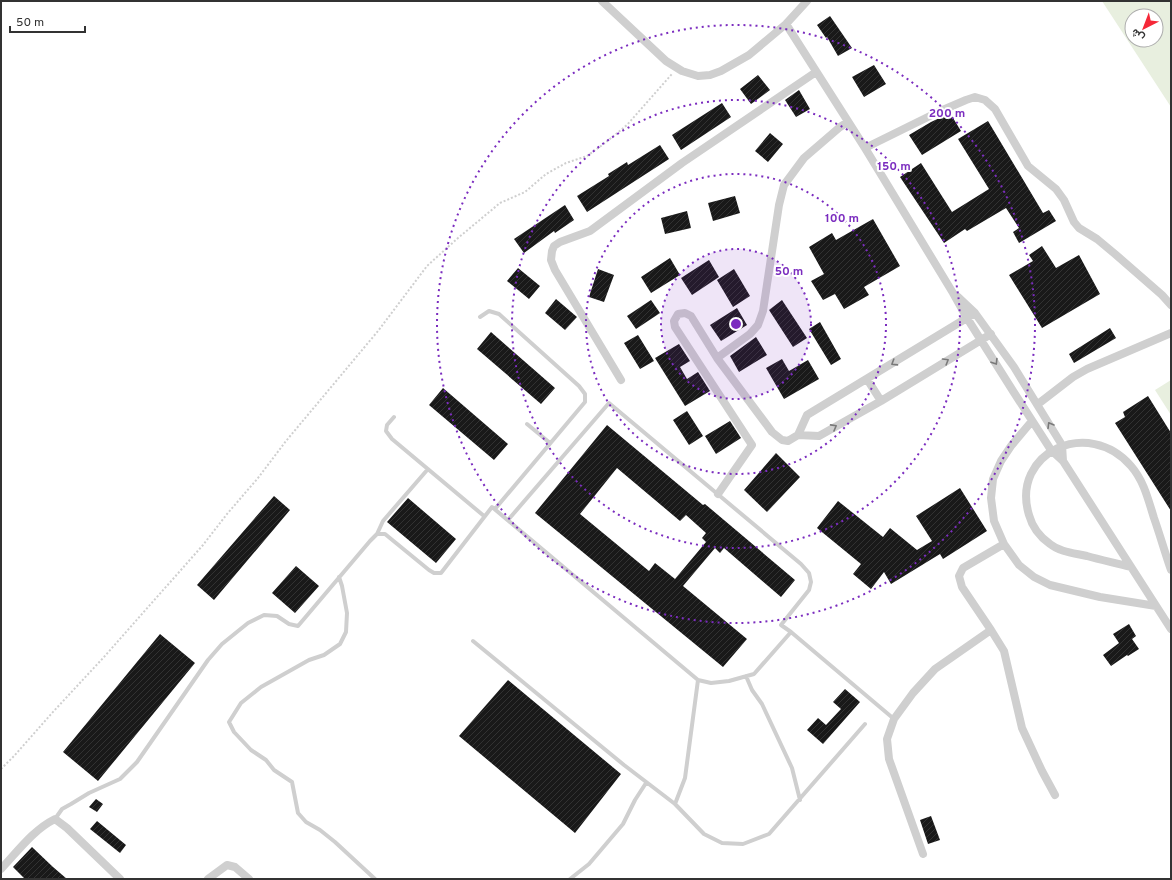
<svg xmlns="http://www.w3.org/2000/svg" width="1172" height="880" font-family="Overpass,Vazirmatn,sans-serif">
	<style>
		.pitch { fill: #e8efdf; fill-rule: evenodd }
		.building { fill: url(#building-hatch); fill-rule: evenodd }
		.lines { fill: none; stroke-linecap: round; stroke-linejoin: round }
		.path { stroke: #cfcfcf; stroke-width: 2; stroke-dasharray: 2 2; stroke-linecap: butt }
		.lane { stroke: #cfcfcf; stroke-width: 4 }
		.street { stroke: #cfcfcf; stroke-width: 8 }
		.oneway { stroke: #797979 }
		.ring { fill: none; stroke: #7b2cbf; stroke-width: 2; stroke-dasharray: 2 4 }
		.centre { fill: #7b2cbf; stroke: #fff; stroke-width: 2 }
		.ring-label { font-size: 12px; text-anchor: middle; font-weight: bold; fill: #7b2cbf; stroke: #fff; stroke-width: 4; stroke-linejoin: round; paint-order: stroke }
	</style>
	<defs>
		<pattern id="building-hatch" width="6" height="6" patternUnits="userSpaceOnUse"><rect width="6" height="6" fill="#191919"/><path d="M-1 1l2-2M0 6l6-6M5 7l2-2" fill="none" stroke="#323232"/></pattern>
	</defs>
	<rect width="100%" height="100%" fill="#fff"/>
	<path class="pitch" d="M1102,1H1171V107ZM1132,16H1156V40H1132Z
		M1171,380V415L1155,390Z"/>
	<path class="building" d="M830,16L852,48L838,56L827,37L826,38L817,25Z
		M874,65L886,84L864,97L852,77Z
		M758,75L770,90L751,104L740,89Z
		M799,90L810,109L796,117L785,100Z
		M722,103L731,117L681,150L672,135Z
		M950,113L961,131L922,155L909,135L931,122Z
		M988,121L1043,213L1049,210L1056,221L1019,243L1013,232L1019,228L1006,208L967,231L965,229L944,243L900,177L921,163L952,212L989,189L958,139Z
		M770,133L783,144L768,162L755,151Z
		M660,145L669,159L587,212L577,196L609,176L608,174L627,162L628,165Z
		M735,196L740,213L713,221L708,203Z
		M565,205L574,220L555,233L554,231L524,253L514,239Z
		M687,211L691,228L665,234L661,218Z
		M873,219L900,266L864,287L869,295L844,309L835,294L823,300L811,281L824,274L809,247L832,233L836,240Z
		M1042,246L1056,268L1079,255L1100,294L1042,328L1009,275L1033,261L1029,255Z
		M670,258L680,275L651,293L641,277Z
		M709,260L719,277L692,295L681,278Z
		M518,268L540,286L529,299L507,281Z
		M598,269L614,275L604,302L589,297Z
		M734,269L750,296L733,307L717,280Z
		M556,299L577,317L565,330L545,313Z
		M651,300L660,313L636,329L627,316Z
		M782,300L807,338L793,347L769,310Z
		M737,308L747,325L721,341L710,325Z
		M820,322L841,359L831,365L809,329Z
		M1110,328L1116,338L1074,363L1069,354Z
		M491,332L555,388L541,404L477,349Z
		M638,335L654,361L640,369L624,343Z
		M756,337L767,355L739,372L730,356Z
		M679,344L690,361L680,367L687,379L698,372L710,391L685,406L655,358Z
		M782,359L789,371L808,360L819,379L784,399L766,368Z
		M443,388L508,444L494,460L429,405Z
		M1148,396L1171,433V511L1115,423L1125,417L1123,412Z
		M687,411L703,436L689,445L673,420Z
		M730,421L741,438L716,454L705,436Z
		M607,425L703,505L705,504L795,580L781,597L724,548L720,553L715,548L683,586L747,639L723,667L535,513ZM617,468L680,521L686,515L706,533L702,538L706,542L675,579L655,563L649,571L580,514Z
		M776,453L800,477L767,512L744,490Z
		M960,488L987,531L943,559L940,554L891,584L884,572L871,589L853,574L861,564L817,528L838,501L883,537L890,528L917,550L932,541L916,516Z
		M274,496L290,510L214,600L197,585Z
		M408,498L456,539L436,563L387,522Z
		M296,566L319,586L295,613L272,593Z
		M1129,624L1136,636L1132,639L1139,649L1128,656L1127,655L1111,666L1103,655L1119,643L1113,634Z
		M160,634L195,663L98,781L63,752Z
		M508,680L621,774L575,833L459,736Z
		M845,689L860,702L823,744L807,730L818,718L826,725L841,709L833,702Z
		M96,799L103,804L97,812L89,807Z
		M931,816L940,840L928,844L920,820Z
		M97,821L126,845L120,853L90,829Z
		M32,847L53,867L67,879H25L13,867Z"/>
	<g class="lines">
		<path class="path" d="M1,769L14,756L52,713L104,657L203,545L227,514L258,478L286,441L378,331L427,266L458,238L500,203L525,192L546,174L566,163L587,156L605,143L627,125L672,74"/>
		<path class="lane" d="M480,317L489,311L499,314L579,386L585,394V402L495,509
			M394,417L387,425L386,431L392,439L484,516
			M527,424L550,443
			M508,520L609,403L801,564L809,573L811,582L809,590L781,625L791,632
			M377,534L383,521L428,469
			M339,577L342,586L347,613L346,632L340,644L324,655L309,660L261,687L241,703L229,722L234,732L251,750L266,760L274,770L292,782L298,813L306,822L320,830L335,842L375,879
			M473,641L624,765L675,804
			M746,676L752,690L762,704L792,768L800,800
			M698,680L685,778L675,804L704,834L722,843L743,844L769,834L865,724
			M55,819L62,809L71,804L89,793L120,779L137,762L208,660L222,644L248,623L264,615L277,616L289,624L298,626L370,541L377,534H385L429,570L434,573H441L492,507L698,680L711,683L729,681L754,674L791,632L894,719
			M570,879L589,864L623,824L635,800L646,783"/>
		<path class="street" d="M602,1L666,61L682,71L698,76L710,75L721,71L749,55L786,24L807,1
			M786,24L865,148L953,293L967,318L1013,391L1051,450L1063,461L1171,629
			M848,122L840,127L804,158L784,185L779,205L763,311L758,325L750,334L717,358L772,432L782,440L788,441L798,435L807,415L975,313
			M865,148L938,112L966,100L975,97L985,100L995,109L1028,166L1056,189L1064,200L1074,222L1079,228L1097,239L1115,254L1162,295L1171,305
			M958,297L975,313L1014,367L1062,445L1063,461
			M717,358L691,316L685,313L678,314L674,321L675,327L752,445L718,494
			M867,379L881,401
			M621,380L555,270L551,260L552,251L554,246L560,242L590,231L682,163L816,72
			M1038,404L1073,377L1087,369L1171,333
			M1032,421L1011,446L1001,461L993,479L991,498L994,521L1004,544L1019,565L1034,577L1050,585L1100,597L1156,606
			M798,435L819,436L881,401L991,334
			M1004,544L963,568L959,576L962,587L991,630L1004,651L1022,728L1042,771L1055,795
			M1131,567C1116,563 1101,560 1087,556C1074,553 1060,552 1050,544C1040,537 1032,526 1029,515C1010,452 1089,417 1131,466C1144,481 1148,499 1154,518C1160,535 1165,553 1171,570
			M923,854L889,759L887,739L894,719L913,693L935,669L991,630
			M1,869C18,851 33,830 55,819L67,828L120,879
			M208,879L227,865L235,867L249,879"/>
	</g>
	<defs><path id="oneway-chevron" d="M-2-3.5L2.5 0L-2 3.5" fill="none" stroke-width="1.6" stroke-linecap="round" stroke-linejoin="round"/></defs>
	<g class="oneway">
		<use href="#oneway-chevron" transform="translate(946 361) rotate(-31)"/>
		<use href="#oneway-chevron" transform="translate(995 362) rotate(58)"/>
		<use href="#oneway-chevron" transform="translate(894 363) rotate(148)"/>
		<use href="#oneway-chevron" transform="translate(1050 425) rotate(-121)"/>
		<use href="#oneway-chevron" transform="translate(834 427) rotate(-29)"/>
	</g>
	<circle cx="736" cy="324" r="75" fill="#7b2cbf" fill-opacity=".12"/>
	<g class="ring">
		<circle cx="736" cy="324" r="75"/>
		<circle cx="736" cy="324" r="150"/>
		<circle cx="736" cy="324" r="224"/>
		<circle cx="736" cy="324" r="299"/>
	</g>
	<circle cx="736" cy="324" r="6" class="centre"/>
	<g class="ring-label">
		<text x="947" y="117">200 m</text>
		<text x="894" y="170">150 m</text>
		<text x="842" y="222">100 m</text>
		<text x="789" y="275">50 m</text>
	</g>
	<rect width="1172" height="880" fill="none" stroke="#323232" stroke-width="4"/>
	<g transform="translate(1144 28) rotate(222)"><circle r="19" fill="#ffffff" stroke="#adadad"/>
	<path d="M0-3L7 15L0 10L-7 15Z" fill="#f52838"/>
	<text y="-6" font-size="11" font-weight="bold" text-anchor="middle" fill="#323232">ش</text>
	</g>
	<path d="M10 26v6h75v-6" fill="none" stroke="#323232" stroke-width="2"/>
	<text x="16" y="26" font-size="12" fill="#323232" stroke="#ffffff" stroke-width="3" paint-order="stroke">50 m</text>
</svg>
